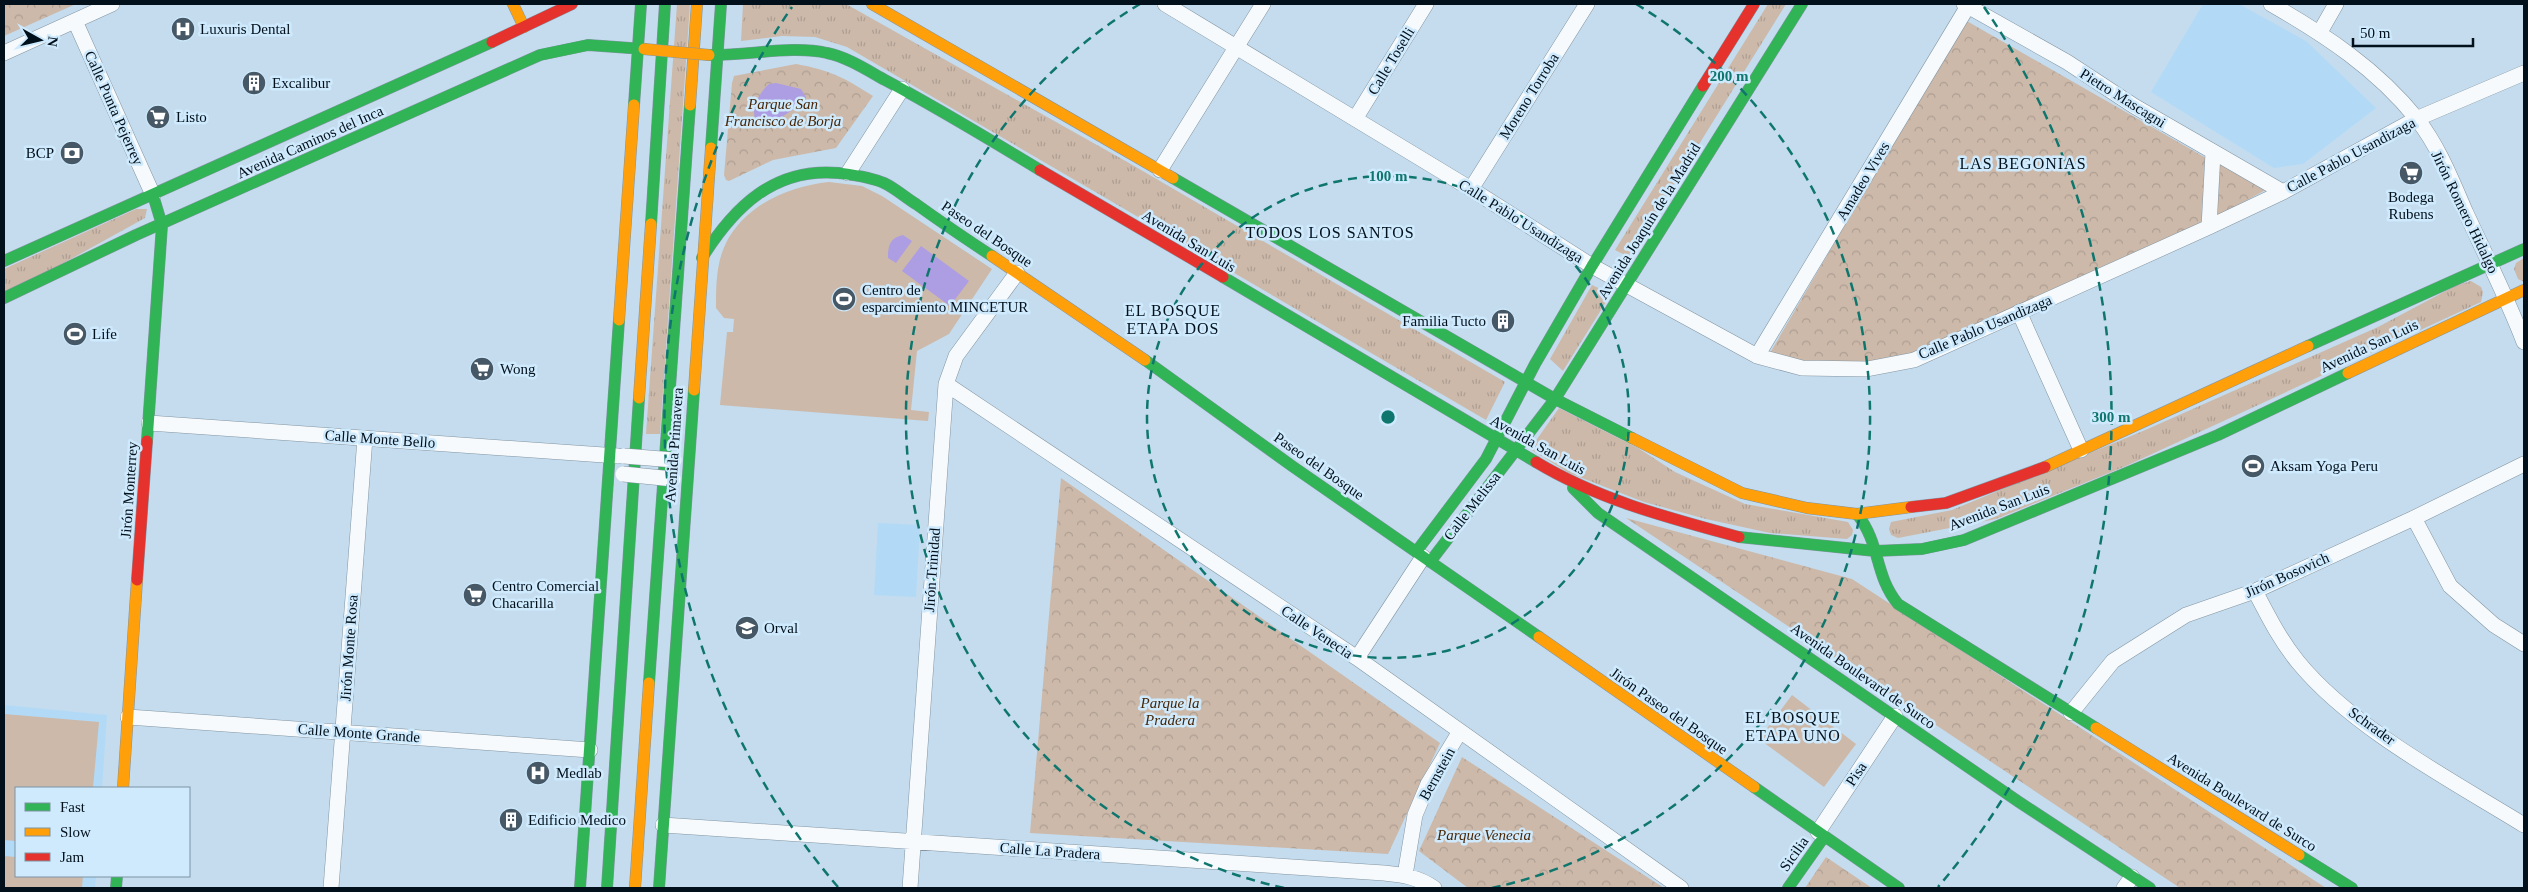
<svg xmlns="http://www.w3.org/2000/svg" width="2528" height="892" font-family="Georgia,serif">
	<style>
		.built { fill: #b2daf6 }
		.grass { fill: url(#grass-tufts) }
		.park { fill: url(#park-crowns) }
		.pitch { fill: #ccb9aa }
		.water { fill: #ad9de3 }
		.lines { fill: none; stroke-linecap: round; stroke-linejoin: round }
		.street-casing { stroke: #8395a3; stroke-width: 16 }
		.fast-casing { stroke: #8395a3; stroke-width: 12 }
		.slow-casing { stroke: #8395a3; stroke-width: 12 }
		.jam-casing { stroke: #8395a3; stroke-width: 12 }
		.street { stroke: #f6fafc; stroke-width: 15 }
		.fast { stroke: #30b455; stroke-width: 11 }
		.slow { stroke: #ff9f0a; stroke-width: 11 }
		.jam { stroke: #e5322d; stroke-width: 11 }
		.street-bridge-casing { stroke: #8395a3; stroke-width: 16; stroke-linecap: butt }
		.slow-bridge-casing { stroke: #8395a3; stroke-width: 12; stroke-linecap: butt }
		.street-bridge { stroke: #f6fafc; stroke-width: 15 }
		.slow-bridge { stroke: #ff9f0a; stroke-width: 11 }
		.ring { fill: none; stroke: #0f766e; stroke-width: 2.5; stroke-dasharray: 9 6 }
		.labels { text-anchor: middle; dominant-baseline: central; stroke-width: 5; stroke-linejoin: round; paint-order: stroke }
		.poi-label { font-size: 15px; fill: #02101b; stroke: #cfeafd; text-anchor: start }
		.street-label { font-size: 15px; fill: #02101b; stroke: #cfeafd }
		.park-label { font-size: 15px; font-style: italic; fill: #472505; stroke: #cfeafd }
		.neighbourhood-label { font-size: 16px; letter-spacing: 1px; fill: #02101b; stroke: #cfeafd }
		.centre { fill: #0f766e; stroke: #cfeafd; stroke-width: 2.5 }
		.ring-label { font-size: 15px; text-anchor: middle; font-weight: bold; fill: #0f766e; stroke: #cfeafd; stroke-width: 5; stroke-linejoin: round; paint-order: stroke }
	</style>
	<defs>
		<pattern id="grass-tufts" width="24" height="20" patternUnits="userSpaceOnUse" patternTransform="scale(1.25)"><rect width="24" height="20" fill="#ccb9aa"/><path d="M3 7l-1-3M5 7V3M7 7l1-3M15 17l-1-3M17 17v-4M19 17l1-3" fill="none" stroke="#ae9e92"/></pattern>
		<pattern id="park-crowns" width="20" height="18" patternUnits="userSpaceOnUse" patternTransform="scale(1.25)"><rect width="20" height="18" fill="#ccb9aa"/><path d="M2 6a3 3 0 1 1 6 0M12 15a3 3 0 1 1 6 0" fill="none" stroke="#ae9e92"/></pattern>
	</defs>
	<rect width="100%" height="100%" fill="#c4dcee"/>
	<path class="built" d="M2203,4H2239L2306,41L2376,108L2303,164L2274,168L2151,92Z
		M878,523L920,525L916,597L874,595Z
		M4,705L107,715L102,788H16V876H96L95,888H4Z"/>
	<path class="grass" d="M677,4H690L660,434H646Z
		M743,4H846L1129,163L1505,382L1486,420L847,47L815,37L782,36L741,41Z
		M1768,4H1786L1629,257L1615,250Z
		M136,209H147L145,218L4,296V269Z
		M2524,258V282L2518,279L2514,269L2516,263Z
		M2471,281L2481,287L2483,292L2481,302L2126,466L1996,519L1898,538L1891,535L1889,529L1891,522L1952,510L2143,431L2378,327L2455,286Z
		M1592,285L1611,294L1563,371L1550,359Z
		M1559,408L1638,448L1675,472L1745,504L1848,522L1853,530L1852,535L1847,539L1770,533L1706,519L1644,502L1569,473L1530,449Z"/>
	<path class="park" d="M4,4H76L4,36Z
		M1965,20L2206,158L2203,224L1915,353L1867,363L1802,364L1770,353Z
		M796,64C830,70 845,78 873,96L836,148L773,160L729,181L726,180L724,175L732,83L734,76Z
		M2215,162L2269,188L2213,219Z
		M1061,478L1440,743L1388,854L1030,833Z
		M1626,518L1852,579L2326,888H2180Z
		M1462,757L1664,888H1468L1419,851Z
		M1826,857L1872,888H1805Z"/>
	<path class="pitch" d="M829,182L862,186L882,196L992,269L949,334L917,351L911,410L929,412L928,421L720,405L727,332H733L734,319L724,318L716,308C716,286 716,263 726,243C745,205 789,186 829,182Z
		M1792,695L1856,744L1824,787L1759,739Z
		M4,714L99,722L93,788H16V841L4,840Z
		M4,856L16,857V876H83L82,888H4Z"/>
	<path class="water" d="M776,83L801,89L806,97L804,106L794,109L771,124L758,123C748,111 759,93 769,84Z
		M903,235L912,241L896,263L888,258C888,245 890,238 903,235Z
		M921,246L969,281L950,306L902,271Z"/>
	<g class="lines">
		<g class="street-casing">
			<path id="street" d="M1165,4L1471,189L1592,266L1757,356L1802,368L1867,369L1914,360L2209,227L2283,192L2416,119L2524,73
				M1964,4L2067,62L2134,106L2283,192
				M2271,4C2325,35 2377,69 2417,119C2439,147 2452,181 2466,213C2486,256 2507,298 2524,342
				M75,21L153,195
				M2320,32L2336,4
				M4,53L112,4
				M1355,119L1426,4
				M1160,170L1263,4
				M848,173L902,89
				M1471,189L1587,4
				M2209,227L2213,153
				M2019,312L2081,450
				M1757,356L1968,6
				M946,384L1357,658L1681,888
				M149,423L618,456
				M2414,518L2450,586L2494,625L2524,644
				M2255,591C2268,616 2280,640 2298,662C2352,728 2451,780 2524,825
				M1357,658L1423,557
				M2071,713L2113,661L2186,615L2255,591L2414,518L2524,464
				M128,717L590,750
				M663,825L1384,873C1403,875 1418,877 1434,888
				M1818,832L1895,716
				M1405,875L1415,815L1428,784L1459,733
				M331,888L365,438
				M910,888L946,384L956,356L1017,273
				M2124,888L2132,877"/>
		</g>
		<g class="fast-casing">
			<path id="fast" d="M709,55C746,56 792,45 827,53C847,57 867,70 885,80C938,108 989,139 1040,170
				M634,105L641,4
				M711,148L721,4
				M1173,178L1555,399L1632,438
				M651,224L665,4
				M702,258C734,207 774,167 839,173C854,175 871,177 884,183C895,188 906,198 916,204C941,222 966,239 992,256
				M4,261L492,42
				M1223,277L1536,462
				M4,298L136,235L540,55L588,45L644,49
				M2308,346L2524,249
				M1145,360L1292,466L1539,637
				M147,441L162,225L153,195
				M1573,488L1598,513L2019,802L2150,888
				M1857,514C1881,544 1874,575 1898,604L2096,728
				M1739,537L1875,551L1922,549L1964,540L2218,435L2348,373
				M1416,552L1486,459L1535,364L1592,266L1703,86
				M1430,562L1555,399L1802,4
				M649,683L690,105
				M1754,787L1899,888
				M2299,855L2352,888
				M116,888L117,876
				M580,888L619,320
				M607,888L639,398
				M659,888L694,390
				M1788,888L1824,837"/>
		</g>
		<g class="slow-casing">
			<path id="slow" d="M513,4L524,27
				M872,4L1173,178
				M690,105L697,4
				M992,256L1145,360
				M619,320L634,105
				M2348,373L2524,290
				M694,390L711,148
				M639,398L651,224
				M1632,438L1742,493L1807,508L1857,514L1911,507
				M2045,467L2308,346
				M1539,637L1754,787
				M2096,728L2299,855
				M123,788L137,580
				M635,888L649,683"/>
		</g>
		<g class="jam-casing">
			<path id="jam" d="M492,42L572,4
				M1703,86L1754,4
				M1040,170L1223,277
				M1536,462C1599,500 1669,518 1739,537
				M1911,507L1946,503L2045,467
				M137,580L147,441"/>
		</g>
		<use href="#street" class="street"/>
		<use href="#fast" class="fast"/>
		<use href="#slow" class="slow"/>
		<use href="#jam" class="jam"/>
		<g class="street-bridge-casing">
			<path id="street-bridge" d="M624,456L674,460
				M623,474L673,479"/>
		</g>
		<g class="slow-bridge-casing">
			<path id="slow-bridge" d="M644,49L709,55"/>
		</g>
		<use href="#street-bridge" class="street-bridge"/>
		<use href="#slow-bridge" class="slow-bridge"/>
	</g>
	<g class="ring">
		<circle cx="1388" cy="417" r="241"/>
		<path d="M1284 888A482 482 0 0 1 1140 4M1636 4A482 482 0 0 1 1492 888"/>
		<path d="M838 887A723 723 0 0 1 792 7M1984 7A723 723 0 0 1 1938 887"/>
	</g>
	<defs>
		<g id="hospital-disc" transform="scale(1.25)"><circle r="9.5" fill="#465765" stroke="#cfeafd"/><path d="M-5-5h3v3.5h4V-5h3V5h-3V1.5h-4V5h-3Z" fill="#fff"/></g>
		<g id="building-disc" transform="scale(1.25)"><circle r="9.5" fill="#465765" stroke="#cfeafd"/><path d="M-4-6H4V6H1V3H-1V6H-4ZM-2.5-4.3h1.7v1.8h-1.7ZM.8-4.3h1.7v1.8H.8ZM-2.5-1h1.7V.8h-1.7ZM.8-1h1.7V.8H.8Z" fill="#fff"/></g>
		<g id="supermarket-disc" transform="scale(1.25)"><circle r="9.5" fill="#465765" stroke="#cfeafd"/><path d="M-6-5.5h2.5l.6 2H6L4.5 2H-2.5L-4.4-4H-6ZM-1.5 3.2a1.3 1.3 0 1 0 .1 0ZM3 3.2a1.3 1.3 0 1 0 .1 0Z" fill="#fff"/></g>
		<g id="bank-disc" transform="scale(1.25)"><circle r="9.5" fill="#465765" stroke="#cfeafd"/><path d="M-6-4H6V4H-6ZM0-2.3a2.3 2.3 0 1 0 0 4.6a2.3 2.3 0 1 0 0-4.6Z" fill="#fff"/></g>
		<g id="stadium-disc" transform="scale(1.25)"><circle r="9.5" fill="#465765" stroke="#cfeafd"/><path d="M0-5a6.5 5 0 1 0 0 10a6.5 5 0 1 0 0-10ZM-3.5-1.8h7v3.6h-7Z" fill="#fff"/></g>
		<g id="university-disc" transform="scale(1.25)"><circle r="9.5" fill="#465765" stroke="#cfeafd"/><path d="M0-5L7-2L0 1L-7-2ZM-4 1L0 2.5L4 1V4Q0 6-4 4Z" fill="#fff"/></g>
	</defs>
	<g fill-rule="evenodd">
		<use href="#hospital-disc" x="183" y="29"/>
		<use href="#building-disc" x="254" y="83"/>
		<use href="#supermarket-disc" x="158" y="117"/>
		<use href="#bank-disc" x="72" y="153"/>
		<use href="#supermarket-disc" x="2411" y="173"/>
		<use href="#stadium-disc" x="844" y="299"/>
		<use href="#building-disc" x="1503" y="321"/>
		<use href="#stadium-disc" x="75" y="334"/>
		<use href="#supermarket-disc" x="482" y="369"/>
		<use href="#stadium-disc" x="2253" y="466"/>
		<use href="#supermarket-disc" x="475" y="595"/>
		<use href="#university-disc" x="747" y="628"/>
		<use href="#hospital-disc" x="538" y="773"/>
		<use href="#building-disc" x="511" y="820"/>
	</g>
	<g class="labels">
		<g class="poi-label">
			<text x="200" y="29">Luxuris Dental</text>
			<text x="272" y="83">Excalibur</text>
			<text x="176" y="117">Listo</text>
			<text x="54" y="153" text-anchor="end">BCP</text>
			<text x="2411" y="197" text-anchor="middle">Bodega<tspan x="2411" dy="17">Rubens</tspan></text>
			<text x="862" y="290">Centro de<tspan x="862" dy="17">esparcimiento MINCETUR</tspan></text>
			<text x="1486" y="321" text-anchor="end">Familia Tucto</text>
			<text x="92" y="334">Life</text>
			<text x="500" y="369">Wong</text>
			<text x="2270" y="466">Aksam Yoga Peru</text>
			<text x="492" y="586">Centro Comercial<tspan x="492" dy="17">Chacarilla</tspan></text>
			<text x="764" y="628">Orval</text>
			<text x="556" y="773">Medlab</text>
			<text x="528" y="820">Edificio Medico</text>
		</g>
		<g class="street-label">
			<text transform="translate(1391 61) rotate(-59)">Calle Toselli</text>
			<text transform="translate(1529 96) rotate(-58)">Moreno Torroba</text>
			<text transform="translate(2123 98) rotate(32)">Pietro Mascagni</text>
			<text transform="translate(114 108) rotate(66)">Calle Punta Pejerrey</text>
			<text transform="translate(310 142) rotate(-24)">Avenida Caminos del Inca</text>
			<text transform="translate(2351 155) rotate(-28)">Calle Pablo Usandizaga</text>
			<text transform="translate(1863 181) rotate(-59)">Amadeo Vives</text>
			<text transform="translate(2465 212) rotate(64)">Jirón Romero Hidalgo</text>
			<text transform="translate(1521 221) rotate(32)">Calle Pablo Usandizaga</text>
			<text transform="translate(1649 221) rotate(-58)">Avenida Joaquín de la Madrid</text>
			<text transform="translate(987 234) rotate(34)">Paseo del Bosque</text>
			<text transform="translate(1189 241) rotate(31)">Avenida San Luis</text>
			<text transform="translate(1985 327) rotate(-23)">Calle Pablo Usandizaga</text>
			<text transform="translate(2369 346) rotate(-25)">Avenida San Luis</text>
			<text transform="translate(380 439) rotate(4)">Calle Monte Bello</text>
			<text transform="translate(674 445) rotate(-86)">Avenida Primavera</text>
			<text transform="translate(1538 445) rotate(29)">Avenida San Luis</text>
			<text transform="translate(1319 466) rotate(35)">Paseo del Bosque</text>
			<text transform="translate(129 490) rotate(-86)">Jirón Monterrey</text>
			<text transform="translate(1472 506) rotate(-52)">Calle Melissa</text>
			<text transform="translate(1999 507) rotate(-21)">Avenida San Luis</text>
			<text transform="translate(932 570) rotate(-86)">Jirón Trinidad</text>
			<text transform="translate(2287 575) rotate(-24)">Jirón Bosovich</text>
			<text transform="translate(1317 632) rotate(34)">Calle Venecia</text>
			<text transform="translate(349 648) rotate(-86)">Jirón Monte Rosa</text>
			<text transform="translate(1863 676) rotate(35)">Avenida Boulevard de Surco</text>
			<text transform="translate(1669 711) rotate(35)">Jirón Paseo del Bosque</text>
			<text transform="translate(2372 726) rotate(36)">Schrader</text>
			<text transform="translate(359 733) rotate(4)">Calle Monte Grande</text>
			<text transform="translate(1437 774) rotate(-61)">Bernstein</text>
			<text transform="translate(1856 774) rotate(-56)">Pisa</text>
			<text transform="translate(2242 802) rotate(32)">Avenida Boulevard de Surco</text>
			<text transform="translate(1050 851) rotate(4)">Calle La Pradera</text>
			<text transform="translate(1794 854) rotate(-55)">Sicilia</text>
		</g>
		<g class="park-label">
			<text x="783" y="104">Parque San<tspan x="783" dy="17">Francisco de Borja</tspan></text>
			<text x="1170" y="703">Parque la<tspan x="1170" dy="17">Pradera</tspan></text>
			<text x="1484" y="835">Parque Venecia</text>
		</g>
		<g class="neighbourhood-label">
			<text x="2023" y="163">LAS BEGONIAS</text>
			<text x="1330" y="232">TODOS LOS SANTOS</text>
			<text x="1173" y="310">EL BOSQUE<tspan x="1173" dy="18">ETAPA DOS</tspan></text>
			<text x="1793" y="717">EL BOSQUE<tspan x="1793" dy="18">ETAPA UNO</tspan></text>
		</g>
	</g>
	<circle cx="1388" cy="417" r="8" class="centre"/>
	<g class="ring-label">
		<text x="1729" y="81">200 m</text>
		<text x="1388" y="181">100 m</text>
		<text x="2111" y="422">300 m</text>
	</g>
	<rect width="2528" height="892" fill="none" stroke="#02101b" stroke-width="10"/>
	<rect x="15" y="787" width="175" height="90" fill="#cfeafd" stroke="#7d93a3"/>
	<rect x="25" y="803" width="25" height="8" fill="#30b455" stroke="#7d93a3"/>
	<text x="60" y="812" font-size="15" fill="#02101b">Fast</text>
	<rect x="25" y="828" width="25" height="8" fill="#ff9f0a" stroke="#7d93a3"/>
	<text x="60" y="837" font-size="15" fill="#02101b">Slow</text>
	<rect x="25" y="853" width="25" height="8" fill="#e5322d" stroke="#7d93a3"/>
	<text x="60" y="862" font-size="15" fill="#02101b">Jam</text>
	<g transform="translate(40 40) rotate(98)" stroke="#cfeafd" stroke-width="4" paint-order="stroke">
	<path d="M0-4L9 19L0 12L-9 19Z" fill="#02101b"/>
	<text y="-8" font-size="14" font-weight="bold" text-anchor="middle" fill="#02101b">N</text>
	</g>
	<path d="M2353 38v8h120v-8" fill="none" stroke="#02101b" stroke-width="2.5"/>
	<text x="2360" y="38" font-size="15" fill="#02101b" stroke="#cfeafd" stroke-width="4" paint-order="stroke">50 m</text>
</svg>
